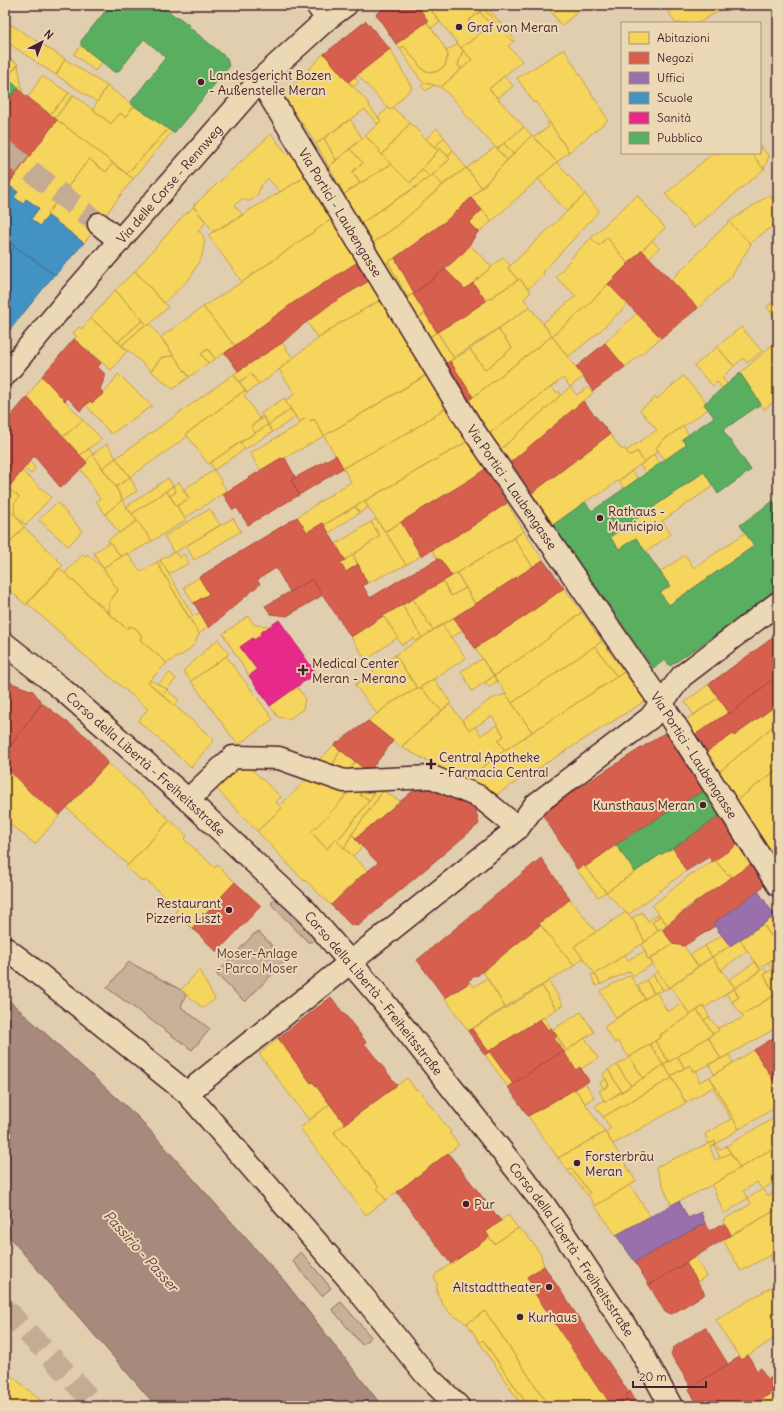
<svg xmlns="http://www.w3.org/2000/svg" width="783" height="1411" font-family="Delius,sans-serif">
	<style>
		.green { fill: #c8b198; stroke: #896862 }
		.water { fill: #a78a7b; stroke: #825f5b }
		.homes { fill: #f6d55c; stroke: #c29e4d }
		.shops { fill: #d6604d; stroke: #ac4c43 }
		.offices { fill: #9970ab; stroke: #815885 }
		.schools { fill: #4393c3; stroke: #457095 }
		.health { fill: #e7298a; stroke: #b8266e }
		.public { fill: #5aae61; stroke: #558351 }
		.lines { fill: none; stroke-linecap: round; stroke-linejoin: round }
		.minor-tunnel { stroke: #c3ab94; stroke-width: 22; stroke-dasharray: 22 11; stroke-linecap: butt }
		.major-tunnel { stroke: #c3ab94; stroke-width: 22; stroke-dasharray: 22 11; stroke-linecap: butt }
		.minor-casing { stroke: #4a1f2b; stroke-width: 25 }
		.major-casing { stroke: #4a1f2b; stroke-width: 25 }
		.minor { stroke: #ebd9b6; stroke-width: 22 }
		.major { stroke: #ebd9b6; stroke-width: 22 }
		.poi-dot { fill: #4a1f2b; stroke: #ebd9b6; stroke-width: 1.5 }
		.labels { text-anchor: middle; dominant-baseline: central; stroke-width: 4; stroke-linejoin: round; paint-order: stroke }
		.poi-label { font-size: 13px; fill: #4a1f2b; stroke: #ebd9b6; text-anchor: start }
		.street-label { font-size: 13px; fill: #4a1f2b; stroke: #ebd9b6 }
		.park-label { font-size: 13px; fill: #633c41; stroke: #ebd9b6 }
		.water-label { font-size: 14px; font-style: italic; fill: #613a3f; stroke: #ebd9b6 }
	</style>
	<rect width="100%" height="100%" fill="#e1ceae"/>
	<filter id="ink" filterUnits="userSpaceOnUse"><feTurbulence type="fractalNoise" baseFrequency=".025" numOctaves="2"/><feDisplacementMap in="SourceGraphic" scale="8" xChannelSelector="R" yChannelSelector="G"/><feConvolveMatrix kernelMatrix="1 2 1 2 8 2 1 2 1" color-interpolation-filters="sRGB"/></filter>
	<g filter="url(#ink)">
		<path class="green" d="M275,898H279L289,909L293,917L315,937L312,942H308L272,905V901Z
			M259,932L284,958L285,961L245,1002L216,974L254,934Z
			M129,962L181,990L186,994L181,1007L210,1029L192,1050L107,988Z
			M301,1252L331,1288L322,1296L292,1260Z
			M341,1302L371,1337L362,1345L332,1309Z"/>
		<path class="water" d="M5,997L138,1117L286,1283L382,1406H156L5,1232Z"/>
		<path class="homes" d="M417,5H427L440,22L431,28L427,22L428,21Z
			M427,5H489L468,21L479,34L467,44L466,43L461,48Z
			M547,5H584L585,6L561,26Z
			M665,5H725L726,7L698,23H675Z
			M487,7L515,40L513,42L484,9Z
			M484,9L513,42L508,46L522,61L489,89L524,127L497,149L462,111L464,110L441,87L472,60L461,48L466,43L467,44L483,31L482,29L489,23L480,12Z
			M480,12L489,23L482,29L483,31L479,34L468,21Z
			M5,21L65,59L56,75L5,41Z
			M427,22L442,43L448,55L445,66L436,72L424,71L404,46L400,49L396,44Z
			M458,44L463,50L458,65L461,69L441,87L422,82L400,49L404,46L424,71L436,72L445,66L448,55L446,51Z
			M81,46L102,62L95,71L74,54Z
			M390,49L412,88L390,110L357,74Z
			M564,49L608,120L569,152L536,102L534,103L517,78Z
			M463,50L472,60L461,69L458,65Z
			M324,53L370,105L369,106L381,121L377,124L365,109L316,144L284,96Z
			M5,55L18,64L7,79L5,77Z
			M65,59L107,86L97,102L56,75Z
			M18,64L22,90L23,93L19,90L20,89L7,79Z
			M42,76L69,93L50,114L28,97Z
			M504,76L513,86L498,98L489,89Z
			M354,77L359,82L353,87L348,82Z
			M425,83L434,85L426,91L421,86Z
			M107,86L134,106L125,117L120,113L111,124L93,109Z
			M69,93L73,95L55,118L50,114Z
			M74,95L111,124L120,113L125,117L134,106L168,129L127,174L55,118Z
			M388,108L390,110L393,108L410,123L382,155L379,152L380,150L365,136L381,121L378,117Z
			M350,119L362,138L336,160L324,138Z
			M57,120L113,163L106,172L89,159L47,214L48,216L40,226L31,219L39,208L26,199L23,204L14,197L18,192L8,185Z
			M549,122L569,152L557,162L534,137L549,127L547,124Z
			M410,123L438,151L410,183L382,155Z
			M524,127L532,135L513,154L504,143Z
			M437,128L444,137L435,147L426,139Z
			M168,129L172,132L133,179L127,174Z
			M271,134L288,155L295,151L310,174L280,192L268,178L261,186L258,194L250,201H248L242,199L234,205L243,215L214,232L193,206Z
			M532,135L557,162L492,221L471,198Z
			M365,136L380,150L379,152L391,164L360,183L352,172L363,163L350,149Z
			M444,137L453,150L448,156L440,148L438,151L435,147Z
			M324,138L336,160L329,167L316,144Z
			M504,143L513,154L507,160L497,149Z
			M760,146L769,156L764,169L751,153H760Z
			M495,147L507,160L482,188L467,168Z
			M440,148L450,159L430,177L422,169Z
			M350,149L363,163L352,172L360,183L344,194L329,167Z
			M453,150L466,168L443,185L432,175L450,159L448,156Z
			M713,153H751L764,169L694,228L665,194Z
			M89,159L106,172L113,163L133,179L84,243L47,214Z
			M557,162L585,194L567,212L538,179Z
			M391,164L410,183L422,169L430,177L360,224L344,194Z
			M466,168L482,188L446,221L386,264L373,243L397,226L447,181Z
			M310,174L336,216L242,282L208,235Z
			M432,175L443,185L397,226L371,244L360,224L395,200L408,193Z
			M585,194L599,211L543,272L544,274L528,289L520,279L518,280L508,268Z
			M637,195L665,228L628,264L607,237L599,246L591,238Z
			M769,195L778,207V222L750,243L729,222Z
			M194,207L206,222L198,231L204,236L203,238L205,240L202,256L190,278L164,303L135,271L182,217Z
			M482,210L492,221L478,233L469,223Z
			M336,216L361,260L293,303L235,346L203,307L242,282Z
			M729,222L751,244L731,277L698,308L671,280Z
			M607,237L628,264L587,306L552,336L543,323L576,296L556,277L575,254L591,238L599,246Z
			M652,240L659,248L649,258L642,250Z
			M469,244L492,267L465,289L445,269L465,251Z
			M503,257L510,265L508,268L518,280L486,301L473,283Z
			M395,258L414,293L407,297L388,262Z
			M388,262L407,297L404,300L383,265Z
			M135,271L168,307L148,326L115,290Z
			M372,279L384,298L340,323L318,338L317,337L307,322L332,303Z
			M520,279L531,292L524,299L530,307L454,358L437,332L464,316L477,306Z
			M608,284L628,304L598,333L568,357L552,336L587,306Z
			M115,290L143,320L118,342L91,318Z
			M413,294L425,313L416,320L404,300Z
			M384,298L427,375L324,436L314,419L308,422L305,419L299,422L285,401L295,394L279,370L303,350L340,323Z
			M778,298V320H777L767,307Z
			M203,307L235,346L215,359L208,349L201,354L208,363L189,377L161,337Z
			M530,307L552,336L473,397L450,361L470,349L485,370L512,348L498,329Z
			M425,313L437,332L428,338L416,320Z
			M637,313L661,338L625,367L605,343Z
			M91,318L127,351L111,370L74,339L77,336L73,333L79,327L82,329Z
			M143,320L146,324L122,345L118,342Z
			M146,324L148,326L149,324L151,325L174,356L162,357L151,371L122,345Z
			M741,327L762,351L747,363L743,358L734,366L717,347Z
			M498,329L512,348L485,370L470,349Z
			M437,332L454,358L445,365L428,338Z
			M552,336L583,377L570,387L563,378L490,433L469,400Z
			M777,341L778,399L764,409L740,373Z
			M282,343L293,358L270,377L259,384L251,374L239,382L234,374Z
			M717,347L734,366L722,378L727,384L722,388L717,382L713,386L694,366Z
			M208,349L215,359L208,363L201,354Z
			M174,356L189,377L173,389L151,371L162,357Z
			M118,374L152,406L111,434L86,405L90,401L92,403L107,390Z
			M234,374L245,390L186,434L188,436L130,477L116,458Z
			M251,374L259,384L247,393L239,382Z
			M426,375L447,407L411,431L343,468L324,436Z
			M42,376L83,420L64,436L27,397Z
			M683,376L706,402L704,404L708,409L662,441L656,448L658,451L644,462L637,451L630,456L626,451L657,430L640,410L656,397L657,399Z
			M551,387L557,393L559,391L561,395L501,449L490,433Z
			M570,387L577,395L588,387L593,393L511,462L501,449Z
			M245,390L247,393L244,395L260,420L251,426L255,433L208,464L186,434Z
			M285,398L286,400L285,401L291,409L268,425L264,417L260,420L259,418L263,416L261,413Z
			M447,407L468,441L324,525L323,523L307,532L297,517L341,488L351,482L343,468L411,431Z
			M291,409L296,417L273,432L268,425Z
			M264,417L268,425L255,433L251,426Z
			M305,419L308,422L314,419L324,436L283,459L281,458L260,470L250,453L300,424L299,422Z
			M83,420L102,439L80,455L63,437Z
			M268,425L273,432L245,449L240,442Z
			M683,426L689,435L682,439L686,445L665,460L656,448L662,441Z
			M610,434L622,450L624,448L630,456L637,451L644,462L597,496L596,495L585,502L553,525L532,493Z
			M468,441L485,469L471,479L385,532L364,501Z
			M240,442L245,449L214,470L210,463Z
			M107,444L116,458L102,468L93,454Z
			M89,449L93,454L86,461L80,455Z
			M93,454L116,487L122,500L105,514L96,501L100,499L81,469L87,463L86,461Z
			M654,455L660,463L646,474L640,465Z
			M116,458L130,477L116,487L102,468Z
			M29,461L34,466L35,469L31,474L24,468Z
			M214,470L227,491L185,518L177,506L189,498L183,490Z
			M22,471L51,497L26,525L5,506V492Z
			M632,471L638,479L624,489L619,481Z
			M704,472L713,486L662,521L671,534L646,552L636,538L619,549L610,537Z
			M5,476L8,488L19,497L14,504L15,515L24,527L5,547Z
			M130,477L137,491L122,500L116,487Z
			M168,478L173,486L132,514L126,507Z
			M179,482L189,498L177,506L170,496L176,492L173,486Z
			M173,486L176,492L170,496L166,491Z
			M166,491L186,520L152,541L132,514Z
			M122,500L137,521L119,533L105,514Z
			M364,501L368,507L360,513L355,506Z
			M57,502L82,531L68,546L39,520Z
			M507,503L524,531L452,576L440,559L438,560L432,550L468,529Z
			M355,506L359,513L329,533L324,525Z
			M210,509L220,525L174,553L164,536Z
			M233,518L241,531L194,560L186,546Z
			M376,519L385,531L406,565L367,583L353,555L380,536L371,522Z
			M137,521L152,541L128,555L127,553L121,557L108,540Z
			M371,522L380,536L345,560L336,544Z
			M401,522L421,556L406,565L385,531Z
			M24,527L63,565L26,605L5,586V548Z
			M524,531L543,560L533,567L514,538Z
			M745,533L754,546L669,605L660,593L670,586L660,572L685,555L694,568Z
			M514,538L533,567L475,604L457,573Z
			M110,542L121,557L103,568L94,553Z
			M175,552L179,558L184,554L189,563L169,574L160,560Z
			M127,553L141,572L157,562L199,634L195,643L187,652L167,663L140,640L142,637L137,629L129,626L127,629L109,614V603L118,590L103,568Z
			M83,554L85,556L87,554L103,568L118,590L109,603V614L65,573Z
			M353,555L358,564L346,572L340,563Z
			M160,560L174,583L193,616L189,618L157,562Z
			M59,568L127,629L129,626L137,629L142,637L140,640L167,663L148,682L214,740L191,767L138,721L148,709L64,638L65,637L27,603Z
			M457,573L466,588L451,596L443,581Z
			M200,577L209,594L193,603L184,587Z
			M443,581L451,596L466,588L475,604L433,630L413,599Z
			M564,588L582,612L537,647L494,676L475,648L524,617Z
			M413,599L433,630L422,638L402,605Z
			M402,605L422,638L416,641L414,638L402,645L397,638L398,637L383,616Z
			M582,612L602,641L512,703L494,676L537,647Z
			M200,613L208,626L199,634L189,618Z
			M248,616L254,625L270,626L260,633L261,635L254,640L253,638L240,647L257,670L249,676L223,634Z
			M383,616L398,637L366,660L351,637Z
			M454,618L463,630L451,638L442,625Z
			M442,625L466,658L418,689L395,655Z
			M218,639L229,654L191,681L183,671Z
			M602,641L624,672L617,677L595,646Z
			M595,646L617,677L532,732L512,703Z
			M395,655L417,688L391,703L377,714L355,685Z
			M226,656L273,719L238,745L191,681Z
			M482,659L494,676L472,691L461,671Z
			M624,672L645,701L494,796L466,781L479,770L505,750Z
			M170,673L176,679L167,689L158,684Z
			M494,676L497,681L489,687L485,682Z
			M434,679L451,703L442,711L420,687Z
			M150,680L167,689H168L162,695L148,682Z
			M709,684L718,698L694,715L685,702Z
			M297,687L305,698L303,709L289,719L278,717L270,706Z
			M420,687L442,711L401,747L368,721L391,703Z
			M167,690L179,700L174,705L162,695Z
			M506,694L532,732L505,750L498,741L504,736L492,716L470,730L462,720L491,699Z
			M718,698L729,712L693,736L684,721Z
			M449,704L470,730L475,727L481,735L497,725L504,736L498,741L505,750L479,770L466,781L401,747Z
			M774,707L778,712V722L718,773L705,753L733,734L734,736Z
			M778,722V769L737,800L718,773Z
			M334,745L340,750L331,769L317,762Z
			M340,750L355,762L345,777L331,769Z
			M242,760L281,797L276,802L282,808L257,831L214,786Z
			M355,762L368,772L362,774L351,768Z
			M108,763L170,820L128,865L67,808Z
			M5,766L31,793L60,815L35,844L5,820Z
			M778,769V860L775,862L737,800Z
			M309,777L351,788L337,806L311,832L327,849L335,839L368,871L331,905L305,880L304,881L257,831L282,808L280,806Z
			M365,785L375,790L370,800L360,795Z
			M351,788H363L360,795L370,800L337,841L335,839L327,849L311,832L337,806Z
			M378,788L383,791L352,834L344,848L337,841L370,800L375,790L377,791Z
			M383,791L400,801L355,839L352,834Z
			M170,820L187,836L184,839L215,868L217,865L235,882L192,928L175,912L178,909L146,880L143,882L126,867Z
			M352,834L362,847L353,856L344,848Z
			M740,843L753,863L732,878L730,874L728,875L715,860Z
			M616,845L635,872L606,892L585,867Z
			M673,848L686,871L628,915L606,892L658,856Z
			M715,860L728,875L730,874L732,878L689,906L667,925L652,906L690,875Z
			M583,865L606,892L604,893L598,897L576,869Z
			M570,899L596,932L574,946L583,958L574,966L539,923L547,917L548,918Z
			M626,912L632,918L645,942L595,974L574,946Z
			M642,912L648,921L659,914L660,916L652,922L658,930L645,942L632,918Z
			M778,914V946L763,924Z
			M660,916L668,925L663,930L661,928L658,930L652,922Z
			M763,924L778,946V956L759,968L740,940Z
			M540,925L574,966L505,1007L483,971Z
			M661,928L673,944L670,945L648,960L642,945Z
			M722,935L730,946L712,957L705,946Z
			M740,940L747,951L722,969L723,970L722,972L712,957Z
			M676,944L684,946L698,966L669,988L650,960L670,945Z
			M705,946L712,957L698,966L690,955Z
			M645,951L648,960H650L653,964L633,976L630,971L601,984L595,974L625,955L628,960Z
			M778,956V993L775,995L764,975L772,969L768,963Z
			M712,957L735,988L704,1008V1006L690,1015L671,987Z
			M755,962L760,970L735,988L729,980Z
			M764,968L767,973L764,975L775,995L742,1015L732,1002L739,997L734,989Z
			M199,970L215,999L203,1008L181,990Z
			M657,971L669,988L663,990L653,975Z
			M595,974L601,984L596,986L591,975Z
			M630,975L645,999L616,1018L600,991Z
			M653,975L663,990L654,993L646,980Z
			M487,978L505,1007L468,1031L445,998L470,982L474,987Z
			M646,980L654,993L645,999L638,986Z
			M549,981L563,1005L556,1009L542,986Z
			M542,986L556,1009L489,1052L472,1029Z
			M734,989L739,997L732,1002L726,993Z
			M656,992L668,1012L682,1003L690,1015L660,1035L661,1037L629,1057L618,1041L615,1043L604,1027Z
			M778,993V1027L721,1059L708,1037L719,1030L717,1028L743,1018L742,1015L748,1011Z
			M704,1006L709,1017L704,1020L697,1010Z
			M697,1010L713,1034L669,1062L655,1041L661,1037L660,1035Z
			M581,1012L594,1032L564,1052L563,1051L565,1049L552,1030Z
			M544,1017L551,1028L548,1030L540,1019Z
			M709,1017L719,1030L713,1034L704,1020Z
			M557,1036L565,1049L563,1051L554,1038Z
			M708,1037L721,1059L693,1072L690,1065L684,1068L678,1056Z
			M278,1038L311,1083L313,1082L330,1104L309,1120L259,1054Z
			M585,1038L598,1058L581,1069L580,1067L576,1070L564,1052Z
			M655,1041L669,1062L663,1065L650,1044Z
			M650,1044L663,1065L643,1078L630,1057Z
			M754,1050L778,1087V1106L739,1129L710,1077Z
			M489,1051L513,1084L508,1087L485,1055Z
			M729,1055L733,1063L714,1074L709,1064Z
			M678,1056L684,1068L671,1076L664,1065Z
			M630,1057L643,1078L631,1086L617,1065Z
			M617,1065L631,1086L622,1092L608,1070Z
			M664,1065L672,1078L603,1117L595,1106L604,1100L606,1101Z
			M690,1065L693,1072L697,1070L699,1082L710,1077L739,1129L716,1144L715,1141L709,1144L705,1134L731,1119L713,1087L686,1103L671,1076Z
			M608,1070L622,1092L605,1102L599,1091L609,1085L603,1074Z
			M407,1078L416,1090L418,1089L451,1132L449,1133L459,1145L386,1200L377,1188L379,1187L345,1144L344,1145L334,1132Z
			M672,1078L686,1103L613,1144L605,1132L611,1128L603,1117Z
			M606,1079L609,1085L604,1089L600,1083Z
			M585,1083L594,1097L585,1103L575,1089Z
			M575,1089L605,1132L558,1158L528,1116Z
			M330,1104L345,1124L334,1132L344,1145L345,1144L379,1187L377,1188L386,1200L366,1215L300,1128Z
			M778,1116V1145L740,1168L726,1146Z
			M605,1132L636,1181L595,1206L588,1195L590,1193L571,1168L568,1171L558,1158Z
			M715,1141L716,1144L710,1147L715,1160L731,1153L740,1168L712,1185L671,1205L656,1168L666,1162Z
			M716,1144L719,1150L726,1146L731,1153L720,1158L714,1145Z
			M778,1145V1179L762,1190L757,1182L743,1191L748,1198L724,1214L712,1185Z
			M571,1168L590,1193L588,1195L568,1171Z
			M630,1185L650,1216L616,1235L595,1206Z
			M763,1189L768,1196L778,1190V1209L731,1235L723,1220L751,1204L748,1198Z
			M778,1209V1251L741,1271L723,1240Z
			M508,1215L518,1228L494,1244L486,1232Z
			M518,1228L526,1234L540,1253L544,1266L527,1277L536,1291L534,1292L612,1406H549L485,1311L466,1324L462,1320L453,1316L443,1305L437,1292V1283L434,1277L436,1275V1274L489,1237L494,1244Z
			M778,1251V1272L770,1256Z
			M695,1257L706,1276L698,1282L686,1263Z
			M778,1283V1336L741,1360L716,1320Z
			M485,1311L549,1406H528L483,1340L480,1343L467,1323Z
			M483,1340L528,1406H522L480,1343Z
			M778,1358V1375L771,1363Z
			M5,1370L47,1406H5Z
			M778,1388V1406H765L761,1399Z"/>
		<path class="shops" d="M388,5H417L428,21L396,44L376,14Z
			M366,21L390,49L348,82L324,54Z
			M17,89L57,120L8,185L5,183V105Z
			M471,198L482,210L469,223L478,232L465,251L430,282L414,293L395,258L446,221Z
			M642,250L698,308L661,338L608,284Z
			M361,260L372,279L332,303L300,327L282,343L238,371L225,353L293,303Z
			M445,269L465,289L473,283L486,301L464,316L437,332L413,294Z
			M74,339L101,363L98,367L106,375L100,389L104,393L92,403L90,401L80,411L68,398L65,401L42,376Z
			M605,343L625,367L593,391L576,367Z
			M450,361L473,397L469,400L445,365Z
			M27,397L87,463L61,488L34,456L8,488L5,476V423Z
			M583,401L610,434L532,493L511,462Z
			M336,455L343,468L299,495L291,480Z
			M281,458L283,459L285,458L296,478L291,480L299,495L248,525L237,508L233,510L223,494Z
			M485,469L507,503L468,529L421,556L401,522L471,479Z
			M297,517L307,532L323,523L345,560L340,563L346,572L358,564L367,583L363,586L370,598L408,575L438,559V560L440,559L452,576L383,616L351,637L312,579L290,592L276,568L257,580L260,584L209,628L194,603L209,594L199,577Z
			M543,560L564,588L524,617L475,648L454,618Z
			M312,579L323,595L287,616L271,614L265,606Z
			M778,634V675L730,714L709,684Z
			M778,675V704L734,736L733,734L705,753L693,736L729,712L730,714Z
			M6,681L33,691L42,703L5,753V682Z
			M42,703L87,737L108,763L60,815L31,793L5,766V753Z
			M368,721L393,741L369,772L334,745Z
			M666,732L706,790L631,834L585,867L583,865L577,869L541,812Z
			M420,785L474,802L479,824L358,926L351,925L331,905L359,878L378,863L355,839Z
			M722,814L740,843L712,862L709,857L686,871L673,848Z
			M541,858L570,899L548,918L547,917L539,923L540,925L477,976L476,975L468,981L469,983L445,998L417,960Z
			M753,863L767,882L758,891L713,924L715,926L684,946L673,944L663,930L667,925L708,893Z
			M235,882L261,906L217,952L192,928Z
			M331,997L343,1013H344L366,1042L364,1043L397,1085L345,1124L313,1082L311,1083L278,1038Z
			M540,1019L548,1030L551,1028L557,1036L554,1038L563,1051L513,1084L489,1051Z
			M472,1029L489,1052L485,1055L468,1031Z
			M778,1035V1087L754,1050Z
			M563,1051L576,1070L580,1067L589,1081L528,1116L508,1087Z
			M448,1153L501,1221L486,1232L489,1237L451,1264L397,1192Z
			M705,1223L709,1231L720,1225H726L731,1235L649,1285L635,1262Z
			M686,1263L705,1294L672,1314L665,1312L649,1285Z
			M544,1266L629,1393L614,1406H612L601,1390L600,1391L534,1292L536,1291L527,1277Z
			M705,1327L728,1364L691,1387L671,1355L673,1348Z
			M748,1355L757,1371L761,1368L767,1380L777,1374L778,1388L753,1406H698L689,1389L739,1357L741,1360Z
			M630,1391L638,1406H614L624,1399Z"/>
		<path class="offices" d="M758,891L775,916L730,946L713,924Z
			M679,1201L688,1218L701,1212L705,1223L635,1262L616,1235Z"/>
		<path class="schools" d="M5,183L18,192L14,197L23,204L26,199L39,208L31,219L40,226L48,216L84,243L55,275L5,239Z
			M5,239L15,246L5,260Z
			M15,246L54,275L5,336V260Z"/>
		<path class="health" d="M279,620L316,673L270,706L249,676L257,670L240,647L253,638L254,640L261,635L260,633Z"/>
		<path class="public" d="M102,5H161L176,17L177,16L190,26L189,27L227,58L229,67L174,133L130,103L166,57L144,39L118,72H114L81,45V41L107,9Z
			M5,77L20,89L19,90L17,89L5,105Z
			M740,373L761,404L723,430L751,470L718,494L704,472L610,537L619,549L636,538L670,586L660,593L669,605L754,546L740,525L773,501L778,509V591L670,666L665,660L653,668L553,525L585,502L592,511L686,445L682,439L714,417L704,404Z
			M706,790L722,814L673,848L658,856L635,872L616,845L684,802Z"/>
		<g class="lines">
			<path class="minor-tunnel" d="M5,151L99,224"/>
			<path class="major-tunnel" d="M5,1309L72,1379L96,1406"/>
			<g class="minor-casing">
				<g id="minor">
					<path d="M317,5L327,19"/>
					<path id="s1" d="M260,80L471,427L661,703L778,885"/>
					<path d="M99,224L120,241"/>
					<path id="s2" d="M5,644L62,689L188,800L305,910L379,996L542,1202L558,1225L637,1344L671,1406"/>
					<path d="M188,800L233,757L279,758L344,781L432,777L480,797L518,828"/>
					<path d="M5,948L25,963L187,1093L353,1284L426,1375L458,1406"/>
					<path d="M187,1093L518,828L535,805L650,718L682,676L778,603"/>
				</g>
			</g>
			<g class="major-casing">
				<g id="major">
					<path id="s3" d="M5,375L66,302L260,80L327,19L346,5"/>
				</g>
			</g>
			<use href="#minor" class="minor"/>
			<use href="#major" class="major"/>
		</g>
	</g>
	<g class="poi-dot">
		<circle cx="459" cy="27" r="4"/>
		<circle cx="201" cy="82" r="4"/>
		<circle cx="600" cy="518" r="4"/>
		<path d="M301 664h4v4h4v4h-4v4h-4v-4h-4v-4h4z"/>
		<path d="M429 758h4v4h4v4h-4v4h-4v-4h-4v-4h4z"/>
		<circle cx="703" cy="805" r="4"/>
		<circle cx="229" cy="910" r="4"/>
		<circle cx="577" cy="1163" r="4"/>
		<circle cx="466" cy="1204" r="4"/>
		<circle cx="549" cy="1287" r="4"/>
		<circle cx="520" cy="1317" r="4"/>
	</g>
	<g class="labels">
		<g class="poi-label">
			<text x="467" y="27">Graf von Meran</text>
			<text x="209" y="75">Landesgericht Bozen<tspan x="209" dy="15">- Außenstelle Meran</tspan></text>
			<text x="608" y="511">Rathaus -<tspan x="608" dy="15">Municipio</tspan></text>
			<text x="312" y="663">Medical Center<tspan x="312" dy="15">Meran - Merano</tspan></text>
			<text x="439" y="757">Central Apotheke<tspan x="439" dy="15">- Farmacia Central</tspan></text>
			<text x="695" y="805" text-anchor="end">Kunsthaus Meran</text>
			<text x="221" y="903" text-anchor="end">Restaurant<tspan x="221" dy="15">Pizzeria Liszt</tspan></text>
			<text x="585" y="1156">Forsterbräu<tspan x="585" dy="15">Meran</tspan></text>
			<text x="474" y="1204">Pur</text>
			<text x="541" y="1287" text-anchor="end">Altstadttheater</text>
			<text x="528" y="1317">Kurhaus</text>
		</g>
		<g class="street-label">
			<text stroke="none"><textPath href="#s3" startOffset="252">Via delle Corse - Rennweg</textPath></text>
			<text stroke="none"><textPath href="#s1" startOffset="155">Via Portici - Laubengasse</textPath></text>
			<text stroke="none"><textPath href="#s1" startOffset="479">Via Portici - Laubengasse</textPath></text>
			<text stroke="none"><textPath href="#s1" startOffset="803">Via Portici - Laubengasse</textPath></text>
			<text stroke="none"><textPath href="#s2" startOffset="185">Corso della Libertà - Freiheitsstraße</textPath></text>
			<text stroke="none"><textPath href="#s2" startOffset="509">Corso della Libertà - Freiheitsstraße</textPath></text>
			<text stroke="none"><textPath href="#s2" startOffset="833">Corso della Libertà - Freiheitsstraße</textPath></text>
		</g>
		<g class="park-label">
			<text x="257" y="953">Moser-Anlage<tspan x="257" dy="15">- Parco Moser</tspan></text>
		</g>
		<g class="water-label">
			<text transform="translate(141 1251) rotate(48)">Passirio - Passer</text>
		</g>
	</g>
	<rect width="783" height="1411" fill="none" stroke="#ebd9b6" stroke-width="20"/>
	<rect x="10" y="10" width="763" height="1391" fill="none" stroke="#4a1f2b" stroke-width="1.5" filter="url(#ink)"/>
	<rect x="621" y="22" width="140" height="132" fill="#ebd9b6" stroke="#ab8f7e"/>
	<rect x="629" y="32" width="20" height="12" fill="#f6d55c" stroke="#ab8f7e"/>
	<text x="657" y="42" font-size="12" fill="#4a1f2b">Abitazioni</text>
	<rect x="629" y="52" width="20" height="12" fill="#d6604d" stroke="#ab8f7e"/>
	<text x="657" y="62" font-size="12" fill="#4a1f2b">Negozi</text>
	<rect x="629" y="72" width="20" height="12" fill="#9970ab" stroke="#ab8f7e"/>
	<text x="657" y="82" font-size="12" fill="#4a1f2b">Uffici</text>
	<rect x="629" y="92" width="20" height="12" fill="#4393c3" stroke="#ab8f7e"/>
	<text x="657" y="102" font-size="12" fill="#4a1f2b">Scuole</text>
	<rect x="629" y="112" width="20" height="12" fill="#e7298a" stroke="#ab8f7e"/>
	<text x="657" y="122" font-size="12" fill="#4a1f2b">Sanità</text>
	<rect x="629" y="132" width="20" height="12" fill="#5aae61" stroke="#ab8f7e"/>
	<text x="657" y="142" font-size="12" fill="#4a1f2b">Pubblico</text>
	<g transform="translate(42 42) rotate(42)" stroke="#ebd9b6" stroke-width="3" paint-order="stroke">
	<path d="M0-3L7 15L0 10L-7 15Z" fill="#4a1f2b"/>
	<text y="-6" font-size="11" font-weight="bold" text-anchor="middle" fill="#4a1f2b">N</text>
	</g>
	<path d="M633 1381v6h73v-6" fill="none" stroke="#4a1f2b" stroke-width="2"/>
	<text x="639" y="1381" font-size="12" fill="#4a1f2b" stroke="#ebd9b6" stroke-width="3" paint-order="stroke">20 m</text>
</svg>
